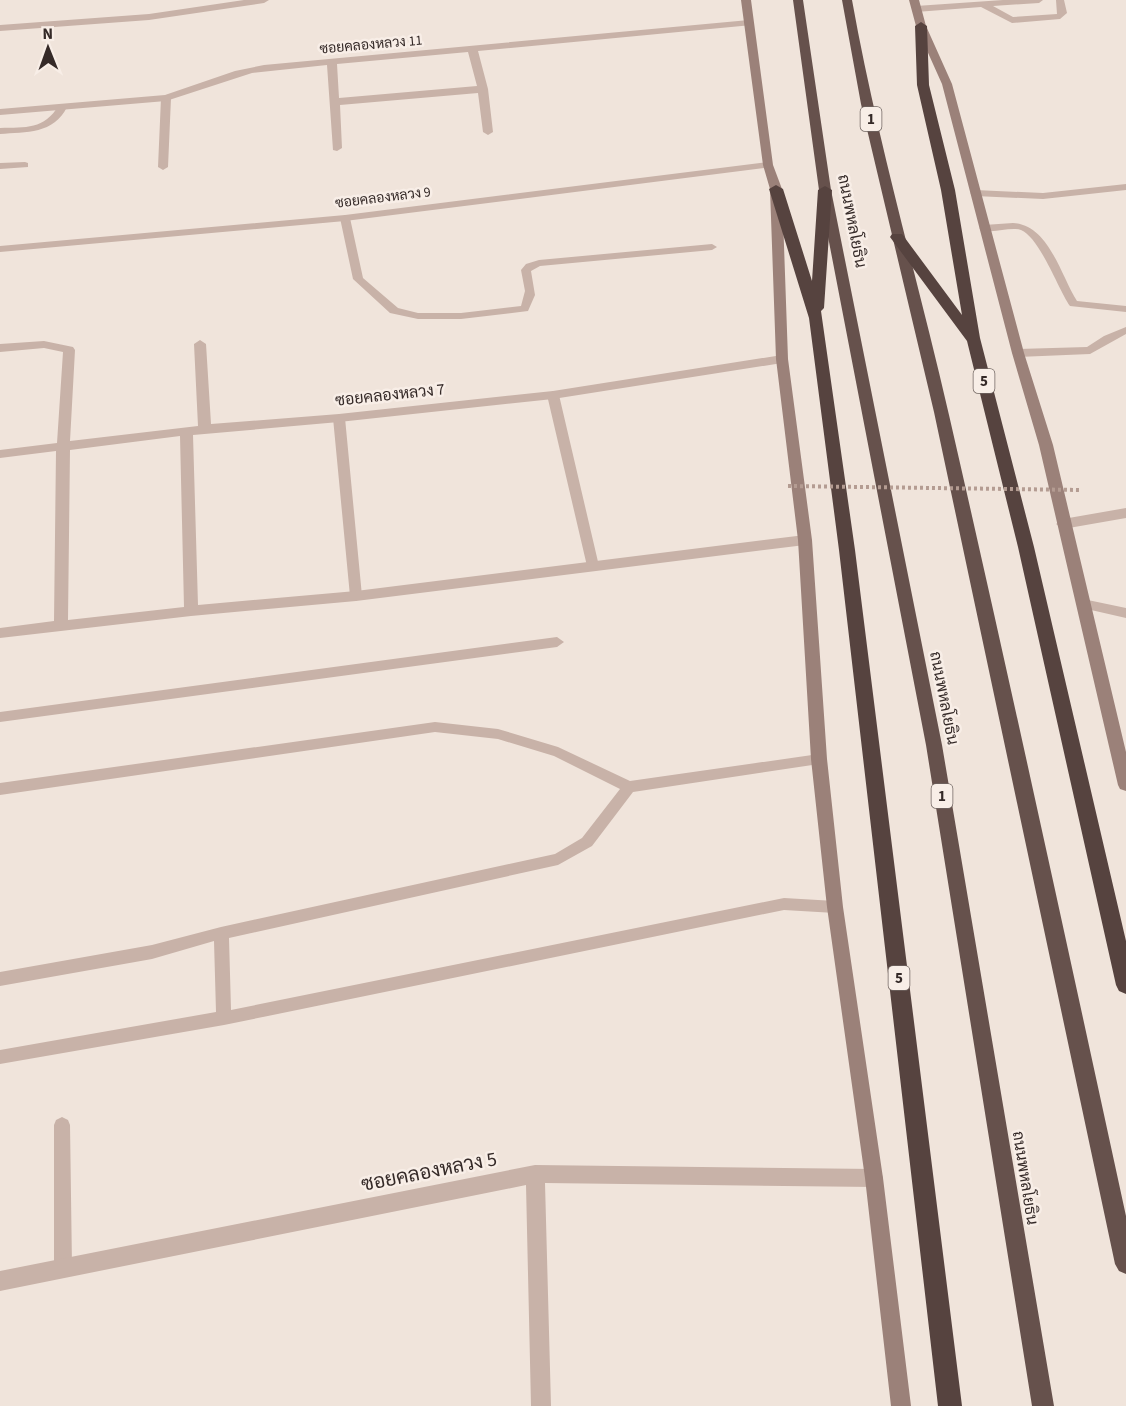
<svg xmlns="http://www.w3.org/2000/svg" width="1126" height="1406" font-family="'Source Sans 3',Sarabun,sans-serif">
	<style>
		.lines { fill: none; stroke-linecap: round; stroke-linejoin: round }
		.service { fill: #c8b2a8; fill-rule: evenodd }
		.minor { fill: #c8b2a8; fill-rule: evenodd }
		.secondary { fill: #9b8179; fill-rule: evenodd }
		.trunk { fill: #66514c; fill-rule: evenodd }
		.motorway { fill: #56433f; fill-rule: evenodd }
		.path-bridge { stroke: #b49c92; stroke-width: 4; stroke-dasharray: 3 3; stroke-linecap: butt }
		.labels { text-anchor: middle; dominant-baseline: central; stroke-width: 5; stroke-linejoin: round; paint-order: stroke }
		.far-street-label { font-size: 14px; fill: #352a28; stroke: #f8eee7 }
		.shield { fill: #f8eee7; stroke: #706561; stroke-width: 1.5 }
		.shield-label { font-size: 15px; font-weight: bold; fill: #352a28 }
		.street-label { font-size: 16px; fill: #352a28; stroke: #f8eee7 }
		.near-street-label { font-size: 20px; fill: #352a28; stroke: #f8eee7 }
	</style>
	<rect width="100%" height="100%" fill="#f0e4db"/>
	<g class="lines">
		<path class="service" d="M1003,0H1043L1039,3L993,6L1013,17L1057,14L1056,0H1064L1067,13L1060,19L1012,23L981,7L916,12L912,9L916,6Z
			M166,95L171,98L168,167L163,170L158,167L161,98Z
			M59,105L67,107C54,134 26,132 0,134V128C26,127 44,130 59,105Z
			M25,162L28,163V167L0,169V163Z
			M1126,184V190L1043,199L975,196L970,193L975,190L1043,193Z
			M345,215L350,218L363,278L398,308L418,313H461L521,306L525,291L521,270L526,264L539,260L712,244L717,247L712,250L540,266L531,271L535,295L528,311L461,319H418L390,313L353,279L340,218Z
			M1013,223C1049,225 1061,276 1077,301L1126,306V312L1070,306C1058,289 1040,238 1021,230C1008,226 990,236 979,228L984,225Z
			M1126,327V334L1090,354L1018,357L1012,353L1018,349L1087,347L1104,336Z
			M553,391L559,395L599,566L593,570L587,566L547,395Z
			M339,414L345,418L362,596L356,601L350,596L333,418Z
			M1083,599L1126,608V618L1078,607L1077,604L1078,601Z
			M557,637L564,642L557,647L0,722V712Z
			M435,722L498,729L558,747L630,781L819,754L824,755L826,759L824,763L819,764L633,792L592,846L558,865L229,938L231,1010L784,898L835,901L840,903L842,907L840,911L835,913L784,910L224,1025L0,1064V1050L216,1012L214,941L152,959L0,986V972L152,945L221,927L555,854L582,838L620,789L554,756L498,739L435,732L0,795V783Z
			M62,1117L68,1120L70,1125L72,1267L69,1273L63,1276L57,1273L54,1267V1125L56,1120Z"/>
		<path class="minor" d="M244,0H269L264,3L149,20L0,31V25L149,14Z
			M749,20L752,21V25L478,51L488,89L493,132L488,135L483,132L478,93L340,105L342,148L337,151L333,150L327,65L252,73L166,101L0,115V109L165,95L235,71L264,65ZM468,52L477,86L339,98L337,64Z
			M768,162L772,163V167L345,221L0,252V246L345,215Z
			M200,340L206,344L211,424L339,414L553,391L782,355L788,359L782,363L553,399L339,422L193,435L198,605L356,591L805,535L812,540L805,545L356,601L191,616L0,638V628L54,621L56,451L0,458V450L57,443L63,352L44,348L0,352V344L44,341L73,347L75,350L70,441L198,426L194,344ZM180,436L184,607L68,620L70,450Z
			M1126,508V518L1063,529L1056,524L1063,519Z
			M535,1165L874,1169L881,1172L883,1178L881,1184L874,1187L545,1183L551,1406H531L526,1185L0,1291V1271Z"/>
		<path class="secondary" d="M741,0H751L773,165L782,189L788,359L812,540L827,759L843,907L883,1178L911,1406H891L865,1178L827,907L811,759L798,540L776,359L770,189L763,165Z
			M909,0H919L926,26L952,84L1024,353L1053,445L1126,752V791L1120,789L1118,785L1039,445L1012,353L942,84L916,26Z"/>
		<path class="trunk" d="M793,0H803L831,190L942,745L1054,1406H1032L926,745L819,190Z
			M842,0H852C877,140 917,276 949,415C1010,681 1068,949 1126,1216V1274L1119,1271L1115,1264L934,412L861,104Z"/>
		<path class="motorway" d="M921,22L927,26L929,85L955,190L980,338L1034,547L1126,941V994L1119,991L1116,985L1018,547L967,341L890,237L892,234H902L962,315L941,190L917,85L915,26Z
			M776,185L783,189L812,281L818,190L825,186L832,190L824,308L821,311L855,550L962,1406H938L839,550L809,318L769,189Z"/>
		<path class="path-bridge" d="M788,486L1081,490"/>
	</g>
	<g class="labels">
		<g class="far-street-label">
			<text transform="translate(371 45) rotate(-5)">ซอยคลองหลวง 11</text>
			<text transform="translate(383 198) rotate(-7)">ซอยคลองหลวง 9</text>
		</g>
		<g class="shield">
			<rect x="860.5" y="107" width="21" height="24" rx="4.5"/>
			<rect x="973.5" y="369" width="21" height="24" rx="4.5"/>
			<rect x="931.5" y="784" width="21" height="24" rx="4.5"/>
			<rect x="888.5" y="966" width="21" height="24" rx="4.5"/>
		</g>
		<g class="shield-label">
			<text x="871" y="119">1</text>
			<text x="984" y="381">5</text>
			<text x="942" y="796">1</text>
			<text x="899" y="978">5</text>
		</g>
		<g class="street-label">
			<text transform="translate(852 221) rotate(79)">ถนนพหลโยธิน</text>
			<text transform="translate(390 395) rotate(-6)">ซอยคลองหลวง 7</text>
			<text transform="translate(944 698) rotate(79)">ถนนพหลโยธิน</text>
			<text transform="translate(1025 1178) rotate(81)">ถนนพหลโยธิน</text>
		</g>
		<g class="near-street-label">
			<text transform="translate(429 1172) rotate(-11)">ซอยคลองหลวง 5</text>
		</g>
	</g>
	<g transform="translate(48 48) rotate(359)" stroke="#f8eee7" stroke-width="4.5" paint-order="stroke">
	<path d="M0-4.5L10 22L0 15L-10 22Z" fill="#352a28"/>
	<text y="-9" font-size="16" font-weight="bold" text-anchor="middle" fill="#352a28">N</text>
	</g>
</svg>
